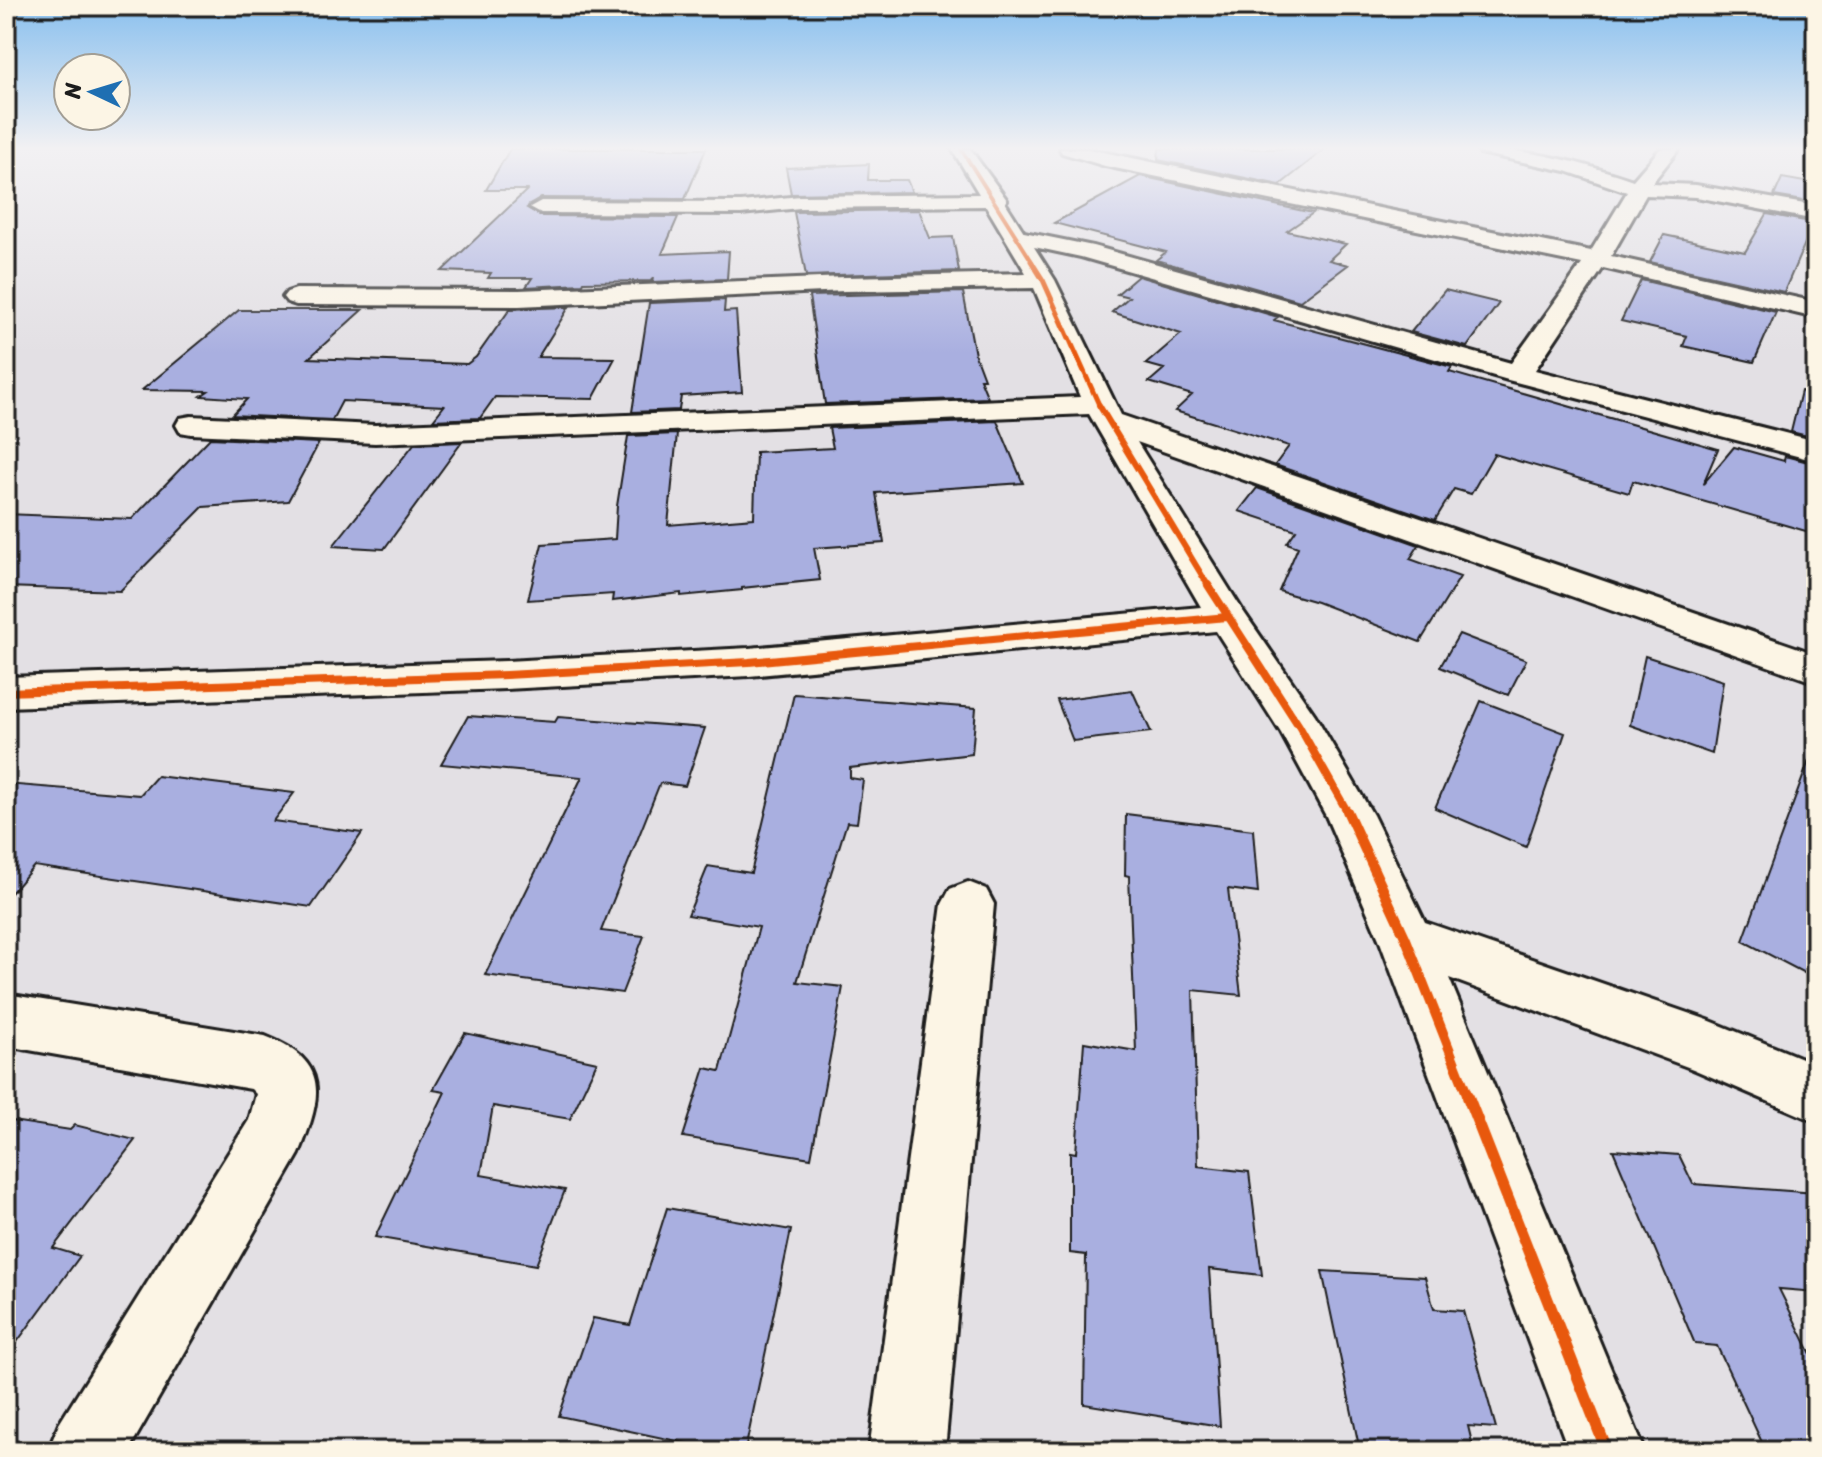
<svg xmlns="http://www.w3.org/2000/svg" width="1822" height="1457" font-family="Sriracha,sans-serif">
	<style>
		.building { fill: #a9afe0; stroke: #1c1c1c; stroke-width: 2 }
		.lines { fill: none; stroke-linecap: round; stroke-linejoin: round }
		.minor-casing { stroke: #1c1c1c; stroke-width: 6 }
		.minor { fill: #fcf5e5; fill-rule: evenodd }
		.cycleway-far5-casing { stroke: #fcf5e5; stroke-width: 6 }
		.cycleway-far4-casing { stroke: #fcf5e5; stroke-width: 8 }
		.cycleway-far3-casing { stroke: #fcf5e5; stroke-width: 10 }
		.cycleway-far2-casing { stroke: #fcf5e5; stroke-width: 13 }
		.cycleway-far1-casing { stroke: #fcf5e5; stroke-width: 15 }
		.cycleway-casing { stroke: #fcf5e5; stroke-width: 17 }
		.cycleway-far5 { stroke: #e8590c; stroke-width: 4 }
		.cycleway-far4 { stroke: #e8590c; stroke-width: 5 }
		.cycleway-far3 { stroke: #e8590c; stroke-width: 6 }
		.cycleway-far2 { stroke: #e8590c; stroke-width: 8 }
		.cycleway-far1 { stroke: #e8590c; stroke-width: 10 }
		.cycleway { stroke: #e8590c; stroke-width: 12 }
	</style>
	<rect width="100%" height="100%" fill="#e3e0e4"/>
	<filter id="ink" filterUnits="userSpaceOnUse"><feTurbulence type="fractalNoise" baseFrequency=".0125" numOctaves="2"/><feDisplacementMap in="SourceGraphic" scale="16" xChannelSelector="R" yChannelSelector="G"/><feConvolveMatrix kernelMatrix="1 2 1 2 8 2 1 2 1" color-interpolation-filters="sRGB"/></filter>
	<g filter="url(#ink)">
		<path class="building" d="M510,149H706L685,199L541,198L527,208L541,216L678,217L662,254L729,251L727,279L652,282L653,277L651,281L584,282L583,284L526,287L532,278H488L491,273L442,271L527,190H486Z
			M1159,149H1325L1280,185L1158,160Z
			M869,164L868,180H907L912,192L791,194L786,168Z
			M1140,176L1313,213L1287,231L1346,244L1329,260L1348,265L1300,301L1156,260L1166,252L1054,223Z
			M1782,178L1816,184V203L1774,196Z
			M919,210L930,238L953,237L959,271L806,276L794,212Z
			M1767,214L1816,223V237L1808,236L1784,292L1650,262L1664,235L1745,252Z
			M1138,276L1278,317L1274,320L1452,367L1449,372L1718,449L1703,484L1734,447L1784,461L1785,456L1816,464V534L1633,481L1629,493L1494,454L1471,494L1454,489L1435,520L1275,465L1289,446L1175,411L1192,395L1149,382L1164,369L1146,364L1181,334L1112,312L1129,297L1117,294Z
			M1641,280L1776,312L1754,362L1683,346L1687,336L1621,321Z
			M1445,290L1499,303L1467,347L1411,332Z
			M963,292L975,355L984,379H980L988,398L825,404L809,296Z
			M725,300L724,312L736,311L742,392L681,396L679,410L632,412L649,303Z
			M569,307L538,357L615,358L593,399L495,397L480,418L433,420L444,406L342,401L332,420L232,415L247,399L201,396L208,391L142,390L239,310H362L309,358L467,364L476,357L510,309Z
			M1801,391L1816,393V438L1791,432Z
			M997,421L1023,483L876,493L884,543L814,548L820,580L742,588V590L681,596V593L612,601L613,594L528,600L542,544L615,539L617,506L628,436L677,434L668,525L754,518L756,452L833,448L829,428Z
			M210,438L319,443L288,501L203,507L120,591L6,587V514L132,519Z
			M462,442L384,549L333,546L414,444Z
			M1257,488L1419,545L1410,559L1460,577L1420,642L1317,602L1279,591L1298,547L1287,543L1296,530L1239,511Z
			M1459,634L1526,660L1508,695L1440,667Z
			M1645,656L1723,681L1712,754L1630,725Z
			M1132,690L1151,732L1073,741L1057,700Z
			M794,694L976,708L972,754L850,768V778L863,780L857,823L847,822L797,982L843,987L811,1158L683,1137L705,1068L720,1071L759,927L688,915L708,866L751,873Z
			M1481,701L1565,733L1526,847L1435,808Z
			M468,716L555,722L558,717L705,728L685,786L660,783L601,931L644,936L622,993L485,975L582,777L441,764Z
			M1811,755L1816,756V979L1743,941Z
			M157,776L294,793L273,821L362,833L311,907L34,866L6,899V784L140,795Z
			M1126,814L1253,830L1258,893L1228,889L1241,995L1193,990L1198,1166L1249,1172L1262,1275L1209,1269L1220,1426L1084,1404L1086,1255L1070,1253V1152L1076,1153L1084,1042L1136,1051L1129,876L1125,875Z
			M465,1033L597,1062L570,1119L493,1106L481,1175L565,1190L536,1265L375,1237L445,1092L433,1090Z
			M6,1120L70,1130L75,1125L135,1140L53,1248L80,1256L6,1357Z
			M1613,1150L1679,1155L1693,1184L1816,1193V1292L1779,1289L1816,1364V1451H1766L1717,1346L1695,1344Z
			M667,1208L791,1230L745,1451H724L559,1416L593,1318L630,1325Z
			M1322,1271L1425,1277L1434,1309L1463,1311L1496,1428L1468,1426L1474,1451H1360Z"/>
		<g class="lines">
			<g class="minor-casing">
				<path id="minor" d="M952,149H970L1007,200L1005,202L1024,232L1093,246L1511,363L1582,264L1105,166L1062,153L1060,149H1088L1591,251L1627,192L1566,171L1480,153L1478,149C1533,149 1582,163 1633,180L1660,149H1679L1652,183L1696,185L1816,206V220L1696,197L1646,195L1611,256L1816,302V318L1603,268L1535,370L1816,441V461L1508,380L1081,257L1034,247L1055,280L1121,415L1816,654V683L1137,442L1243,611L1315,715L1373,815L1425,922L1708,1020L1816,1064V1122L1693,1069L1449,978L1645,1451H1569L1379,939L1326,816L1281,733L1216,631L749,676L506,689L6,707V677L506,661L749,648L1201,607L1089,414L375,443L191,434L180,432L176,425L180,418L191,416L375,425L1080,397L1034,288L845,291L519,306L296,305L287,302L283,297L287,292L296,289L519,290L845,277L1026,273L986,206L800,208L741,214L541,213L530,207L541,201L741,202L800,196L979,194Z
					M968,882L986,889L994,904L945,1451H869L942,904L950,889Z
					M6,994L265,1036C331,1062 322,1096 299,1154L128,1451H48L59,1424L249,1120L256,1094L251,1089L6,1046Z"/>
			</g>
			<use href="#minor" class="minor"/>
			<g class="cycleway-far5-casing">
				<path id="cycleway-far5" d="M961,149L1033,263"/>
			</g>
			<g class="cycleway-far4-casing">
				<path id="cycleway-far4" d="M1031,261L1043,280L1100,407"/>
			</g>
			<g class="cycleway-far3-casing">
				<path id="cycleway-far3" d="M1099,405L1209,587"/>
			</g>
			<g class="cycleway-far2-casing">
				<path id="cycleway-far2" d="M1208,585L1299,726L1348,813
					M6,692L506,675L749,662L1227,617"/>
			</g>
			<g class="cycleway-far1-casing">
				<path id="cycleway-far1" d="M1347,811L1406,939L1469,1099"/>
			</g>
			<g class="cycleway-casing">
				<path id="cycleway" d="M1468,1097L1607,1451"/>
			</g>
			<use href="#cycleway-far5" class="cycleway-far5"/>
			<use href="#cycleway-far4" class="cycleway-far4"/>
			<use href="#cycleway-far3" class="cycleway-far3"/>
			<use href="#cycleway-far2" class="cycleway-far2"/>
			<use href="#cycleway-far1" class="cycleway-far1"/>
			<use href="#cycleway" class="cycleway"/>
		</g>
	</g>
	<linearGradient id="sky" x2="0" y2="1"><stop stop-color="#88bfee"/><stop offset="0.42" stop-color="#f2f1f3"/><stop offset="1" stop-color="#f2f1f3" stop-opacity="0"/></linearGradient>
	<rect width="1822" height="353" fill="url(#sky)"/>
	<rect width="1822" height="1457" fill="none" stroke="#fcf5e5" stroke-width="32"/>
	<rect x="16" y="16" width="1790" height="1425" fill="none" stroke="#1c1c1c" stroke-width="3" filter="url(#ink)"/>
	<g transform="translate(92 92) rotate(274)"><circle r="38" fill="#fcf5e5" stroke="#a29e95" stroke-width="2"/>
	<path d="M0-6L14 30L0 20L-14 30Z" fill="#1f6fb2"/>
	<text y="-12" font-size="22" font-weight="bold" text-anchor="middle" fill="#1c1c1c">N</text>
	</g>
</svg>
